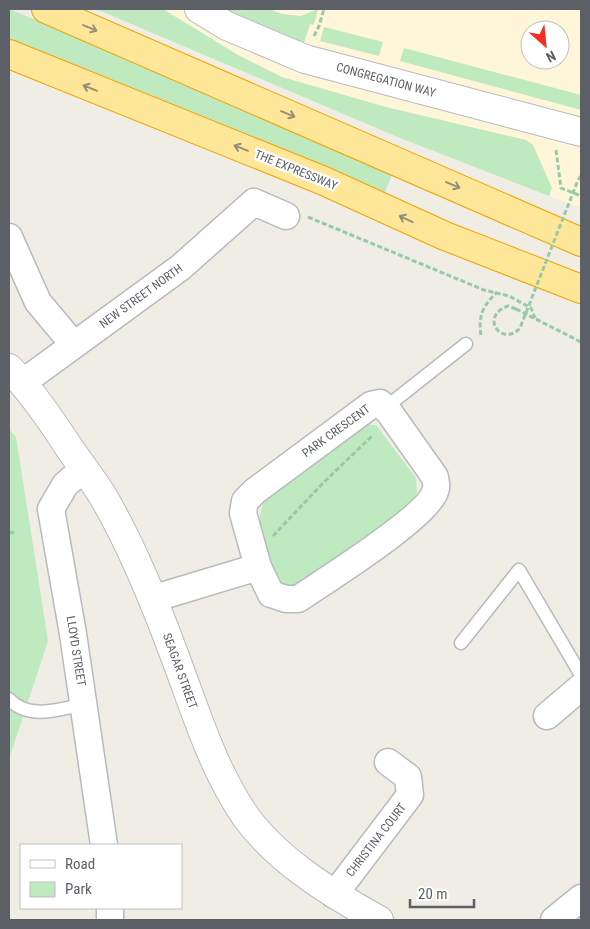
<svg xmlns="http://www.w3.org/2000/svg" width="590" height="929" font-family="'Roboto Condensed',sans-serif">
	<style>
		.commercial { fill: #fff5d9; fill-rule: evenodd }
		.green { fill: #bfe9be }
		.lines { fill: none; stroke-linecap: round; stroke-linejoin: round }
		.service-casing { stroke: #b7babf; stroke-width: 15 }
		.minor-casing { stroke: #b7babf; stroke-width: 29 }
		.tertiary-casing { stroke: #b7babf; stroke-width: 30 }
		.trunk-casing { stroke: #f3a200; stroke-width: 30 }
		.path { stroke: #96cba5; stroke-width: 3; stroke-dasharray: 5 2.5; stroke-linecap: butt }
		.service { stroke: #fff; stroke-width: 12 }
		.minor { stroke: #fff; stroke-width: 26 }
		.tertiary { stroke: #fff; stroke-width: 28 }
		.trunk { stroke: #ffe79a; stroke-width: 28 }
		.path-bridge { stroke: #96cba5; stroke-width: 3; stroke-dasharray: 5 2.5; stroke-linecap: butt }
		.oneway { stroke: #958f78 }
		.labels { text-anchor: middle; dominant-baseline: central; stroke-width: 4.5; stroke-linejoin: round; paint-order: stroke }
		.street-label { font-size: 12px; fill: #5c6066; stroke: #fff }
	</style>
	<rect width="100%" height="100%" fill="#f0ede4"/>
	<path class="commercial" d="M96,9H581V208L400,138ZM530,30H560V60H530Z"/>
	<path class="green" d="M9,9L160,71L393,172L383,197L9,44Z
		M96,9H163L238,55L282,77L386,107L526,140L533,145L552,188L549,196L400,138Z
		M227,9H270L282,14L301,16L318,9L314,25L310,24L304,43L243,19Z
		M324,27L383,42L379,56L320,41Z
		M404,48L581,95V110L400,61Z
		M358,424L376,425L416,478L417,491L410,512L298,590L283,587L271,570L258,526L263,502L280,482Z
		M9,429L16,437L48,641L9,759Z"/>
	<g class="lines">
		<g class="service-casing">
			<path id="service" d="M385,408L466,344
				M461,643L519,570L581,675
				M9,699C28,720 59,710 84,704"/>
		</g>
		<g class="minor-casing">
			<path id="minor" d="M9,237L38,302L74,345
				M22,383L181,267L254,202L286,216
				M83,469L65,485L51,509L73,634L104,845
				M152,599L258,567L271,594L286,599H298C323,582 433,514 436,488C437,485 435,480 435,477L389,412L380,403L371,405L255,491L245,501L243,513L258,567
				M547,716L581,687
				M334,895L410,795L408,777L388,762
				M110,908V920
				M554,920L581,898"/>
		</g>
		<g class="tertiary-casing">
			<path id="tertiary" d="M199,9L227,26L305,59L581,132
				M9,368C31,391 49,417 66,443C77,460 90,476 101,493C131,543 154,600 174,654C195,709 212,768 246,817C278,861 332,894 379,920"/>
		</g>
		<g class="trunk-casing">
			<path id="trunk" d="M46,9L581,242
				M9,54L324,181L445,236L581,289"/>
		</g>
		<path class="path" d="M314,36L319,26L324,9
			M556,150L561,188L581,196
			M308,217L484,290L509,296L531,308L535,318
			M516,309L581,342
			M481,335C478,315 483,306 497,292
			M9,533L15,532
			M273,536L324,482L372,436"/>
		<use href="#service" class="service"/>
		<use href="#minor" class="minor"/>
		<use href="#tertiary" class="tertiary"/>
		<use href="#trunk" class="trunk"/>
		<path class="path-bridge" d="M516,309L508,306C478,317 503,348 520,328L578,180L581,176"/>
	</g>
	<defs><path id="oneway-shaft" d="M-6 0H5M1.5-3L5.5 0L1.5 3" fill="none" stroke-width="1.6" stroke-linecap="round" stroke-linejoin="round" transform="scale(1.25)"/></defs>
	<g class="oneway">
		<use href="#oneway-shaft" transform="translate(90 28) rotate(23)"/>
		<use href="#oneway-shaft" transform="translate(90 88) rotate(-158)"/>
		<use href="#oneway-shaft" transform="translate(288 114) rotate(23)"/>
		<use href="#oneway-shaft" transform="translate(241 148) rotate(-158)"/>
		<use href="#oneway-shaft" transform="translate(453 185) rotate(23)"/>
		<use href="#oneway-shaft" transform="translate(406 219) rotate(-155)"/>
	</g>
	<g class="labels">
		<g class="street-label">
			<text transform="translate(386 80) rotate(15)">CONGREGATION WAY</text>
			<text transform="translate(296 170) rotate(22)">THE EXPRESSWAY</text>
			<text transform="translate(141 296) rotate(-36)">NEW STREET NORTH</text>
			<text transform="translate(336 431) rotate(-36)">PARK CRESCENT</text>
			<text transform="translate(76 651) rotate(81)">LLOYD STREET</text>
			<text transform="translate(180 671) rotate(70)">SEAGAR STREET</text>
			<text transform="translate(376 840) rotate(-52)">CHRISTINA COURT</text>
		</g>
	</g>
	<rect width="590" height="929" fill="none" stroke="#5c6066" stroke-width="20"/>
	<rect x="20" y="844" width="162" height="65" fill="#ffffff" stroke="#bebfc2"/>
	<rect x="30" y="860" width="25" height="8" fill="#ffffff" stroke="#bebfc2"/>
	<text x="65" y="869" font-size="15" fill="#5c6066">Road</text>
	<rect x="30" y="882" width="25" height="15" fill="#bfe9be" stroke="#bebfc2"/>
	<text x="65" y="894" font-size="15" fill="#5c6066">Park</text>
	<g transform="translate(545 45) rotate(153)"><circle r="24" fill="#ffffff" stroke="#bebfc2"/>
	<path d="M0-4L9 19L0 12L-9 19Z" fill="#f72e22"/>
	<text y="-8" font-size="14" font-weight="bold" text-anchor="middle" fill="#5c6066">N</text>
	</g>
	<path d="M410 899v8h64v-8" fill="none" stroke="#5c6066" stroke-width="2.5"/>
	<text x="418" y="899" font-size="15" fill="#5c6066" stroke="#ffffff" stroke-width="4" paint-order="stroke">20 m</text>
</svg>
